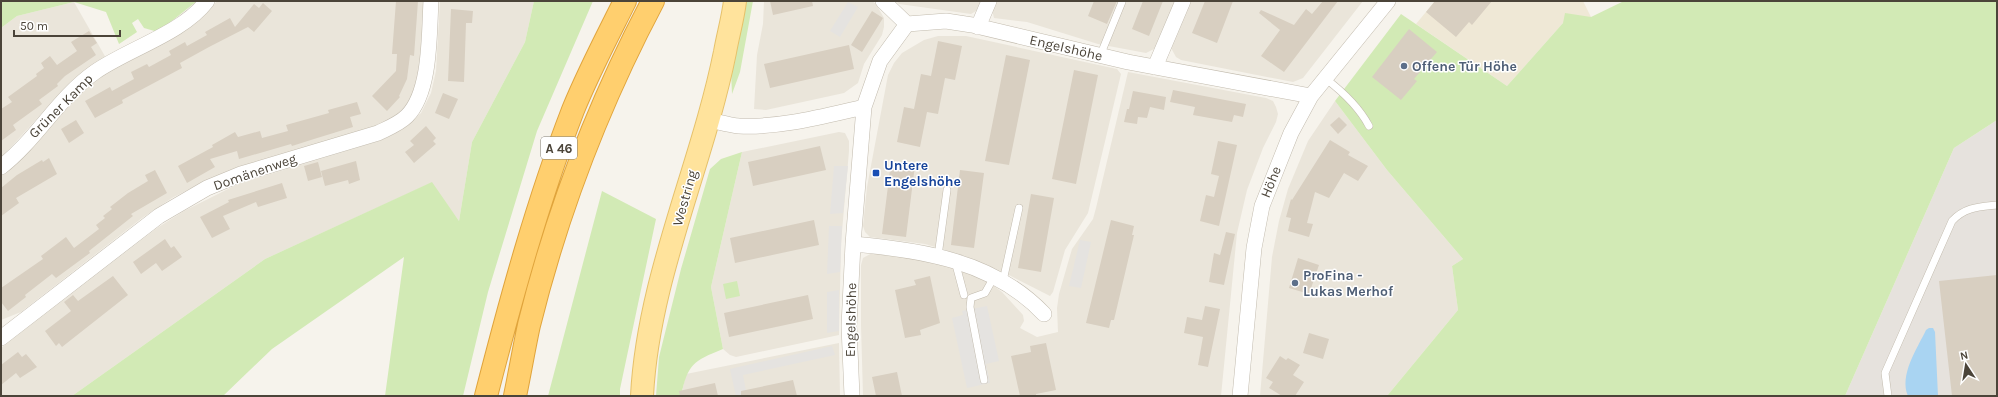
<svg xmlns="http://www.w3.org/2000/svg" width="1998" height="397" font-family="Karla,sans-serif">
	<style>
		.residential { fill: #eae5da }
		.industrial { fill: #e6e2dd }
		.education { fill: #efe8d6 }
		.green { fill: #d2eab5 }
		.parking { fill: #e5e3e0 }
		.water { fill: #a9d4f2 }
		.building { fill: #d8cfc1 }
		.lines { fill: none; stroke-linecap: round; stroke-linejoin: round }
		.lane-casing { stroke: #c2bbae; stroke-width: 8 }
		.street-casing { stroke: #c2bbae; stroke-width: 16 }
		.primary-casing { stroke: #e6c16a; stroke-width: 24 }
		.highway-casing { stroke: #e0a43c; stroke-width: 24 }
		.lane { stroke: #fff; stroke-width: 7 }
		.street { stroke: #fff; stroke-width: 15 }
		.primary { stroke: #ffe39c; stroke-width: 22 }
		.highway { stroke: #ffcf6e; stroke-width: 22 }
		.service-dot { fill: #5c6f8a; stroke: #fff; stroke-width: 1.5 }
		.transit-dot { fill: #1a4fb4; stroke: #fff; stroke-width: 1.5 }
		.labels { text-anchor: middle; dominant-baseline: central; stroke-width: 3; stroke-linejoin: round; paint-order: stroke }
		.shield { fill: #fff; stroke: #817c74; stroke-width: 1 }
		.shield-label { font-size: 13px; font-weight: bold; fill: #4b4439 }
		.street-label { font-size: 14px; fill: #4b4439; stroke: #fff }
		.service-label { font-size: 14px; font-weight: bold; fill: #4e5e75; stroke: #fff; text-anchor: start }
		.transit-label { font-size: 14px; font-weight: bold; fill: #164399; stroke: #fff; text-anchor: start }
	</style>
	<rect width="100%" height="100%" fill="#f6f3ec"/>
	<path class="residential" d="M217,1H424L419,81L405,109L394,119L380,126L201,183L172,198L142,218L21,312L1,320V175L30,148L79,95L97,80L112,69L201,19Z
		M440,1H534L525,42L472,142L459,221L431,183L265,259L72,396H1V348L157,228L184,211L238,184L382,140L403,129L421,113L431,93L436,71Z
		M764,1H872L876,4L884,18V27L882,35L864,64L858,83L844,93L766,110L754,109L757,55L763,24Z
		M896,1H981L976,11L971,14L899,4Z
		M995,1H1175L1157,45L1154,49L1146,53L1098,44L1027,22L994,18L992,10Z
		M1189,1H1363L1303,78L1293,82L1181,60L1176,57L1171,48Z
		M74,2L106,58L64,89L1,158V28L17,16Z
		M938,36H966L1117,69L1121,74L1088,213L1065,250L1053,292L1050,296L1003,272L965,256L925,244L870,237L865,232L863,226L867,187L888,75L894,63L902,53L924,40Z
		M1128,72L1266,98L1273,101L1276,107L1278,114L1276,122L1263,148L1247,190L1237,233L1221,396H863L861,325V265L863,258L874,252L890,253L953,266L987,281L1002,292L1023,315L1024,321L1020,328L1037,337L1058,332L1057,308L1059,294L1072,249L1093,219L1096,208Z
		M1335,101L1387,170L1463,259L1452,266L1458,310L1387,396H1260L1272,257L1279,221L1288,189L1308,141Z
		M839,132L845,133L849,141V151L841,243L839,335L736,357L730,355L723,349L711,287L742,152Z
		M839,343L840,396H681L686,374Z"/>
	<path class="industrial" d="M1997,120V396H1845L1954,148Z"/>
	<path class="education" d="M1435,1H1583L1591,17L1563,23L1507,86L1416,24Z"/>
	<path class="green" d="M1,1H197L158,32L144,28L138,19L132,23L137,32L119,44L106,12L74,2L17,16L1,28Z
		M534,1H593L537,131L488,292L463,396H385L404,257L272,349L223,396H72L265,259L432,182L459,221L472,142L525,42Z
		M740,1H753L740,72L732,94L731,71Z
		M1624,1H1997V120L1954,148L1845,396H1387L1458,310L1452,266L1463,259L1387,170L1335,101L1401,14L1507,86L1563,23L1565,13L1591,17Z
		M742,152L711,287L723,349C693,361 688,364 681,396H656L659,357L681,269L710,169L721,159Z
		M602,191L656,219L620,389V396H548Z
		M737,281L740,296L726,299L723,284Z"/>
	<path class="parking" d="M848,2L858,7L840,37L830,31Z
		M834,166H848L843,213L830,214Z
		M829,226H842L840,272L827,274Z
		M1080,240L1091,242L1081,288L1069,286Z
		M839,290V331L827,333V292Z
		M987,306L999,361L986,364L990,383L967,388L952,318L963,315L962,311Z
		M832,346L835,355L743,375L747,396H736L730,369Z"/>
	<path class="water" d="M1929,328H1933L1935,332L1938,396H1908C1899,375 1917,349 1926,330Z"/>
	<path class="building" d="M396,1H418L414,56L410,55L407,79L399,96L400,97L387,111L372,96L396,71L397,54H392Z
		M770,1H812L813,6L773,15Z
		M1094,1H1117L1107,24L1088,16Z
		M1143,1H1163L1149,36L1132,29Z
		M1205,1H1233L1217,43L1192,33Z
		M1323,1H1338L1284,72L1261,56L1280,30L1259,13L1261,10L1294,25L1306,9L1312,14Z
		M1435,1H1492L1472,25L1469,22L1456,37L1426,12Z
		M263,3L272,11L254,32L248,27L209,47L180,63L182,68L122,100L123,103L95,118L85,101L110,87L112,91L134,79L131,72L147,64L149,67L171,55L169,51L185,42L187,46L207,35L205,32L230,18L235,27L254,4L259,8Z
		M451,9L473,11L472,23H466L464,82L448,81Z
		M872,11L883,18L862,52L851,45Z
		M1409,29L1437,52L1414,79L1417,81L1401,100L1372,77Z
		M89,31L97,43L91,47L96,55L65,76L57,84L58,86L39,100L42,104L13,125L16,130L1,141V109L12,102L8,97L37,76L36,74L44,68L41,63L50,56L57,65L77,51L71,42Z
		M938,41L962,46L955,80L945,78L938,114L927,112L920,147L897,142L904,107L914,109L921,74L931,76Z
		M849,45L854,69L770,88L764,64Z
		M1006,55L1030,60L1009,165L985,161Z
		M1074,70L1098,75L1076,184L1052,179Z
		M1173,90L1246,104L1243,117L1234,115L1232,122L1193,115L1195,107L1170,102Z
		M1133,91L1166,97L1164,110L1150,107L1147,118L1138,117L1137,124L1124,122L1127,109H1129Z
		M443,93L458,99L449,119L435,113Z
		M357,102L361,114L350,117L353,127L314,139L292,146L291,144L239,159L237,151L210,159L215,167L187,183L178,166L213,147L212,145L235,132L238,137L260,131L262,138L288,131L286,125L329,113L328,110Z
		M1339,117L1347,125L1338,134L1330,125Z
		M76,120L84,133L69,143L61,129Z
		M426,126L436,138L433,141L436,144L414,163L405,152L414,145L410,141Z
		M1330,140L1350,152L1348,155L1368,166L1358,181L1344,173L1329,198L1315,192L1307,223L1313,224L1309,237L1288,231L1291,218L1286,217L1291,199L1292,200Z
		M1218,141L1237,145L1219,226L1200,221L1206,195L1214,197L1219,176L1211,174Z
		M820,146L826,170L753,186L748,162Z
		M49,158L57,174L16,198L19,203L1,216V188L17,175L42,160L43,162Z
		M356,161L360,180L349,184L348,180L325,186L321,171Z
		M318,162L322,177L308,181L304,166Z
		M891,162L915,165L906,237L882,234Z
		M155,170L167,193L131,214L133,216L89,251L90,253L56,278L52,274L25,295L26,297L8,311L1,302V288L43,259L41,256L66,237L74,248L99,229L96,225L105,218L103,216L112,209L110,207L128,193L148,181L145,175Z
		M960,170L984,173L974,248L951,245Z
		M282,183L287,198L258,207L256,202L223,216L230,229L212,238L200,217L229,202L228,200Z
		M1031,194L1054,198L1041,272L1018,268Z
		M814,220L819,245L735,263L730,238Z
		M1111,220L1134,226L1132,235H1134L1114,320H1111L1109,328L1086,323Z
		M1226,232L1235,234L1224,285L1209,282L1214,253L1220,255Z
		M165,239L171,248L174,246L182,257L162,271L156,263L141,274L133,262Z
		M1298,258L1319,265L1309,294L1289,288Z
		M1997,275V396H1952L1939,281Z
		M113,276L128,295L62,347L59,343L56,346L45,331L71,311L64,302L73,295L78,301Z
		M930,276L940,323L920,330L921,335L905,338L895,290L916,285L914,280Z
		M808,295L813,319L729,337L724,313Z
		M1205,306L1220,309L1208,367L1198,365L1203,337L1184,333L1187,317L1202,320Z
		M1309,333L1329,339L1323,359L1303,353Z
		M1046,343L1056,390L1036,394V396H1020L1011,356L1031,352L1030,346Z
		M18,352L22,357L26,354L37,367L20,378L16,373L1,385V365Z
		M1280,356L1286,360L1288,358L1300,365L1293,375L1304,382L1295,396H1282L1269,388L1273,382L1266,378Z
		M897,372L902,396H876L872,377Z
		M793,380L797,396H741V391Z
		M715,383L718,396H680L679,391Z"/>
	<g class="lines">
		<g class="lane-casing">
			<path id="lane" d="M1100,56L1122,2
				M1326,79C1343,92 1359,107 1369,126
				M938,256L947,190
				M955,261L964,295
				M1003,281L1019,208
				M984,380L970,307L971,298L985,293L994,277
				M1888,396L1885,373L1952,221C1965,207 1979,207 1997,205"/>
		</g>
		<g class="street-casing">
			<path id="street" d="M883,1L907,24
				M978,27L989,1
				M1155,67L1183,1
				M709,120C719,122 729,125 739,126C781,128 824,116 864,107
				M1,167C36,140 58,98 95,72C128,49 183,33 207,1
				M853,244C922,250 994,261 1044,314
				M1,338L159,216L207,188L241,174L378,133C388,128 399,124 407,116C431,92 429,34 431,1
				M852,396L849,326L853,244L864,107L880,61L907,24L946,21L972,25L1128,62L1311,96
				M1240,396L1254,248L1262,206L1291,133L1311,96L1388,1"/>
		</g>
		<g class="primary-casing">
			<path id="primary" d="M642,396C648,278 702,166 725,52C728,35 733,18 735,1"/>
		</g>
		<g class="highway-casing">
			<path id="highway" d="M486,396C511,299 537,203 573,110C588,73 607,37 625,1
				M515,396C520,372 524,348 529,325C557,212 599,103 653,1"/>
		</g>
		<use href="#lane" class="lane"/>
		<use href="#street" class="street"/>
		<use href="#primary" class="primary"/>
		<use href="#highway" class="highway"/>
	</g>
	<g class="service-dot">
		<circle cx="1404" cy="66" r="4"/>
		<circle cx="1295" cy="283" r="4"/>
	</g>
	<rect class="transit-dot" x="872" y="169" width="8" height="8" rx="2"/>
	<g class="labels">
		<rect class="shield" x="541" y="137" width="36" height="22" rx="3"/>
		<g class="shield-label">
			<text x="559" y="148">A 46</text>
		</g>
		<g class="street-label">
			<text transform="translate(1066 48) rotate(13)">Engelshöhe</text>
			<text transform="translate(61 106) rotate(-45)">Grüner Kamp</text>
			<text transform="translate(255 172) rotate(-19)">Domänenweg</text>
			<text transform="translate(1271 182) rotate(-68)">Höhe</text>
			<text transform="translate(685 198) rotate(-74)">Westring</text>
			<text transform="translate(851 320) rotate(-89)">Engelshöhe</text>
		</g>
		<g class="service-label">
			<text x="1412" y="66">Offene Tür Höhe</text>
			<text x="1303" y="275">ProFina -<tspan x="1303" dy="16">Lukas Merhof</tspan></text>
		</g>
		<g class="transit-label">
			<text x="884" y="165">Untere<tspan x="884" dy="16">Engelshöhe</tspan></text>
		</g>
	</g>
	<rect width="1998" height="397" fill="none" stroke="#4b4439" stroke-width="4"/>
	<g transform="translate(1966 365) rotate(348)" stroke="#ffffff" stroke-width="3" paint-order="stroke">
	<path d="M0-3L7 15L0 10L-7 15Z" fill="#4b4439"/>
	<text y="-6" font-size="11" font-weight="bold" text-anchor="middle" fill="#4b4439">N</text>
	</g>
	<path d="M14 30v6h106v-6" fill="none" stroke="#4b4439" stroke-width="2"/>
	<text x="20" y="30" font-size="12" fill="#4b4439" stroke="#ffffff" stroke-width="3" paint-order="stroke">50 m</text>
</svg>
